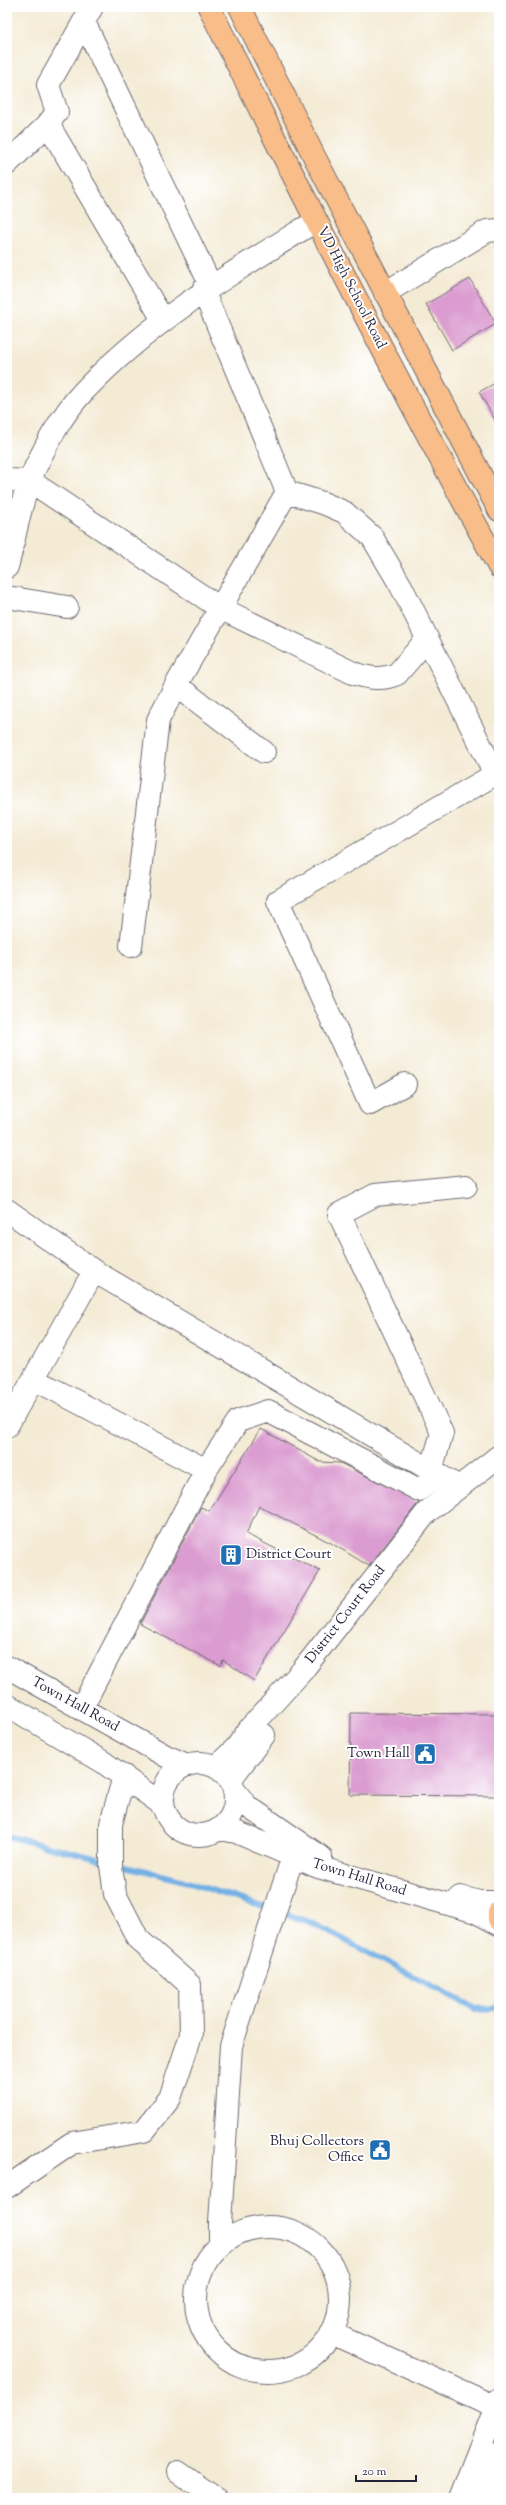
<svg xmlns="http://www.w3.org/2000/svg" width="506" height="2505" font-family="'Sorts Mill Goudy',serif">
	<style>
		.lines { fill: none; stroke-linecap: round; stroke-linejoin: round }
		.stream { stroke: #73b0e5; stroke-width: 6 }
		.building { fill: #db9dd1 }
		.minor-casing { stroke: #6c6871; stroke-width: 24 }
		.major-casing { stroke: #6c6871; stroke-width: 24 }
		.minor { stroke: #fff; stroke-width: 22 }
		.major { stroke: #f8bd89; stroke-width: 22 }
		.labels { text-anchor: middle; dominant-baseline: central; stroke-width: 4; stroke-linejoin: round; paint-order: stroke }
		.street-label { font-size: 14px; fill: #22223b; stroke: #fff }
		.poi-label { font-size: 14px; fill: #22223b; stroke: #fff; text-anchor: end }
	</style>
	<rect width="100%" height="100%" fill="#fff"/>
	<filter id="ink" filterUnits="userSpaceOnUse"><feTurbulence type="fractalNoise" baseFrequency=".025" numOctaves="2"/><feDisplacementMap in="SourceGraphic" scale="8" xChannelSelector="R" yChannelSelector="G"/><feConvolveMatrix kernelMatrix="1 2 1 2 8 2 1 2 1" color-interpolation-filters="sRGB"/></filter>
	<filter id="wash" filterUnits="userSpaceOnUse"><feTurbulence type="fractalNoise" baseFrequency=".012" numOctaves="4" result="noise"/><feDisplacementMap in="SourceGraphic" scale="16" xChannelSelector="R" yChannelSelector="G"/><feGaussianBlur stdDeviation="0.9" result="paint"/><feColorMatrix in="noise" values="0 0 0 0 0 0 0 0 0 0 0 0 0 0 0 0 0 1.4 0 .05"/><feComposite in="paint" operator="in"/></filter>
	<g filter="url(#wash)">
		<rect width="100%" height="100%" fill="#f4ebd5"/>
		<g class="lines">
			<path class="stream" d="M7,1836L106,1861
				M115,1863L181,1880L312,1923L476,2009L499,2008"/>
		</g>
		<g id="blocks">
			<path class="building" d="M470,279L496,324L452,350L426,304Z
				M499,381V427L479,392Z
				M261,1429L320,1462L340,1463L419,1502L369,1566L331,1543L259,1506L246,1534L320,1571L254,1681L223,1660L221,1666L140,1624L201,1507L209,1511Z
				M351,1713L499,1714V1796L350,1795Z"/>
		</g>
	</g>
	<g filter="url(#ink)">
		<use href="#blocks" fill-opacity="0" stroke="#6c6871" stroke-width="1"/>
		<g class="lines">
			<g class="minor-casing">
				<path id="minor" d="M84,22L211,286
					M48,124L163,320
					M7,164L48,124L57,112L48,85L92,7
					M203,290L287,492
					M385,293L487,231L499,230
					M7,480L30,481L220,608L353,673C368,678 382,681 397,674L427,639
					M287,492L323,503L344,512L372,537L401,586L495,774
					M7,567C15,539 19,507 30,480C42,451 62,414 83,392C151,320 233,272 316,221
					M7,597L67,607
					M176,685L264,752
					M131,946L158,720L176,685L287,492
					M405,1084L370,1104L278,901L499,772
					M7,1210L94,1271L459,1487
					M34,1379L206,1470
					M7,1426L94,1271
					M431,1470L442,1433L339,1214L375,1195L466,1186
					M7,1667L166,1756L187,1765
					M7,1705L103,1762L163,1805
					M81,1709L206,1470L238,1421L268,1411L419,1490L439,1475
					M163 1799a36 36 0 1 1 72 0a36 36 0 1 1-72 0Z
					M216,1767L237,1747L250,1728L302,1671L427,1512L499,1456
					M230,1780L264,1735
					M234,1790L247,1806L321,1857
					M220,1829L236,1832L318,1867L476,1912L499,1924
					M460,1897L479,1902H499
					M7,2187L72,2143L144,2131L170,2098L191,2035L190,1985L138,1939L115,1894L111,1866V1824L124,1776
					M196 2299a72 72 0 1 1 144 0a72 72 0 1 1-144 0Z
					M220,2245V2223L231,2046L293,1856
					M331,2333L499,2408
					M178,2472L215,2498
					M460,2498L499,2399
					M484,2498L487,2485L484,2447"/>
			</g>
			<g class="major-casing">
				<path id="major" d="M209,7C302,195 398,383 499,567
					M240,7L315,158L499,510
					M499,1912V1919"/>
			</g>
			<use href="#minor" class="minor"/>
			<use href="#major" class="major"/>
		</g>
	</g>
	<defs>
		<g id="building-square" transform="scale(1.15)"><rect x="-9" y="-9" width="18" height="18" rx="4" fill="#1f6fb2" stroke="#fff"/><path d="M-4-6H4V6H1V3H-1V6H-4ZM-2.5-4.3h1.7v1.8h-1.7ZM.8-4.3h1.7v1.8H.8ZM-2.5-1h1.7V.8h-1.7ZM.8-1h1.7V.8H.8Z" fill="#fff"/></g>
		<g id="civic-square" transform="scale(1.15)"><rect x="-9" y="-9" width="18" height="18" rx="4" fill="#1f6fb2" stroke="#fff"/><path d="M-.6-6.5H3V-4.5H.6V-3L4-1V1h2V6H-6V1h2V-1L-.6-3ZM-1.2 2.5V6h2.4V2.5Z" fill="#fff"/></g>
	</defs>
	<g fill-rule="evenodd">
		<use href="#building-square" x="231" y="1555"/>
		<use href="#civic-square" x="425" y="1754"/>
		<use href="#civic-square" x="380" y="2150"/>
	</g>
	<g class="labels">
		<g class="street-label">
			<text transform="translate(351 288) rotate(63)">VD High School Road</text>
			<text transform="translate(346 1615) rotate(-52)">District Court Road</text>
			<text transform="translate(75 1705) rotate(29)">Town Hall Road</text>
			<text transform="translate(359 1878) rotate(17)">Town Hall Road</text>
		</g>
		<g class="poi-label">
			<text x="246" y="1555" text-anchor="start">District Court</text>
			<text x="410" y="1754">Town Hall</text>
			<text x="364" y="2142">Bhuj Collectors<tspan x="364" dy="16">Office</tspan></text>
		</g>
	</g>
	<rect width="506" height="2505" fill="none" stroke="#fff" stroke-width="24"/>
	<path d="M356 2475v6h60v-6" fill="none" stroke="#22223b" stroke-width="2"/>
	<text x="362" y="2475" font-size="12" fill="#22223b" stroke="#ffffff" stroke-width="3" paint-order="stroke">20 m</text>
</svg>
